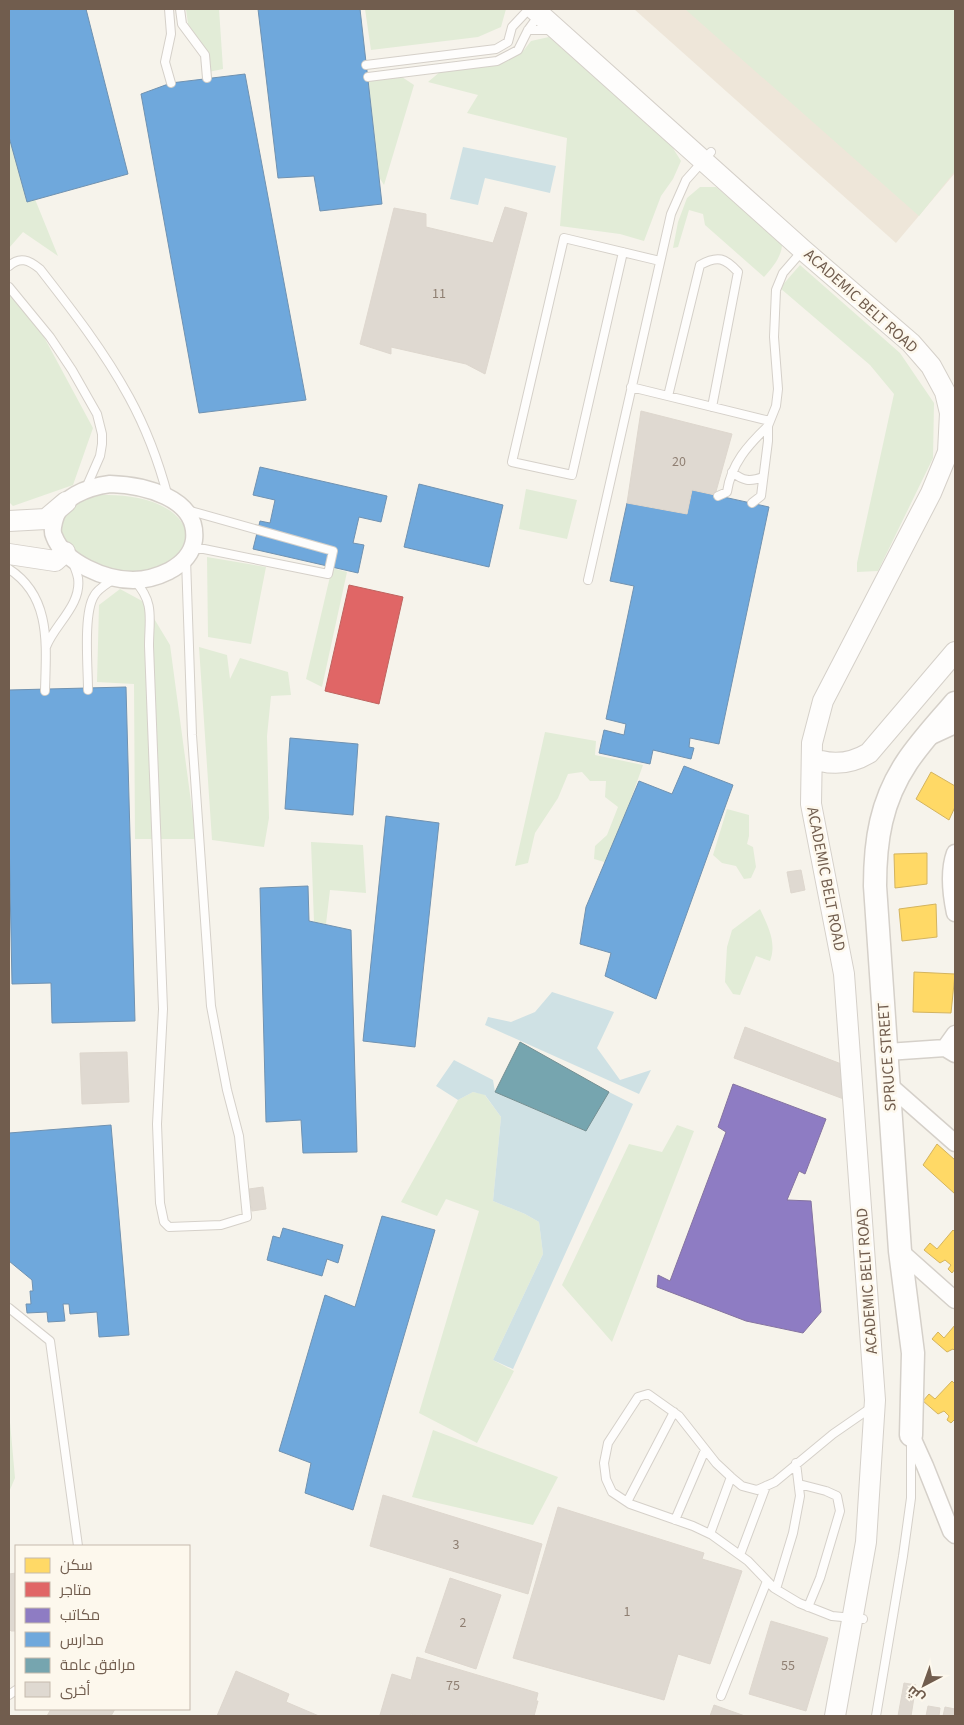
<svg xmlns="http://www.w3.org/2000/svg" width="964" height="1725" font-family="'Source Sans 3',Cairo,sans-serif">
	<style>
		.residential { fill: #eee6d9 }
		.green { fill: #e2ecd7 }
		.water { fill: #cfe1e4 }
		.homes { fill: #ffd966; stroke: #d4b45f }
		.shops { fill: #e06666; stroke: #bf635f }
		.offices { fill: #8e7cc3; stroke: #8573a0 }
		.schools { fill: #6fa8dc; stroke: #7092b1 }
		.public { fill: #76a5af; stroke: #748f92 }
		.building { fill: #dfd9d1; stroke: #ded7ce }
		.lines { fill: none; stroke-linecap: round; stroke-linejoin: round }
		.service-casing { stroke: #d5d0c9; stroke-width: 10 }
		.minor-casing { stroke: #d5d0c9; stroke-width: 19 }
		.tertiary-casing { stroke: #d5d0c9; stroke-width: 22 }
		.secondary-casing { stroke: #d5d0c9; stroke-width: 25 }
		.service { stroke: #fefdfc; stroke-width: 8 }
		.minor { stroke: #fefdfc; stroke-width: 16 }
		.tertiary { stroke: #fefdfc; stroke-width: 20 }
		.secondary { stroke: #fefdfc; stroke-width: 22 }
		.labels { text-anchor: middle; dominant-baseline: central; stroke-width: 5; stroke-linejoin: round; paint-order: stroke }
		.number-label { font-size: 14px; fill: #8f7f72 }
		.street-label { font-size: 16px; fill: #715d4e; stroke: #fdf8ed }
	</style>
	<rect width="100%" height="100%" fill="#f6f3eb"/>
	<path class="residential" d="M634,9H955V173L896,243Z"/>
	<path class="green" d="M186,9H219L223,69L208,72L205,51L188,24Z
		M365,9H506L501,27L478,37L371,50Z
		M685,9H955V171L919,216Z
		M549,37L671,145L681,161L673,179L661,196L644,241L620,234L560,226L567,138L467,113L478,95L428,82L441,71L524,50L531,41Z
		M399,75L414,85L384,185L379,177L368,77Z
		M9,135L58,256L23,232L9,248Z
		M700,187H716L782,242C783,255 773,267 764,277L705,225L703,214L689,210L678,247L673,248L678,222L687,198Z
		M800,265L900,353L934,403L933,458L878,571L857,572V563L894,394L870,365L780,288Z
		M9,290L37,324L93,428L73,485L13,506L9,502Z
		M526,489L577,500L567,539L519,529Z
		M100,495C121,495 141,496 160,505C199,523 193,559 152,570C128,576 115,571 93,563C89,561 83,560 79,557C75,555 72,549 69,546C67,543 64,540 62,537C54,521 73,505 86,499C90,497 96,496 100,495Z
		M207,557L266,567L251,644L208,637Z
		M332,568L347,572L322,687L306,679Z
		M120,589L144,602L170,645L196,839H135L134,684L97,682L99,605Z
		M199,647L227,655L230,679L240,658L288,672L291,695L271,696L267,736L269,818L264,847L212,840Z
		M545,732L596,741L595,755L643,765L608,863L594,859L595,846L607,835L618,807L605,797L606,781H590L582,772L568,774L558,798L535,833L528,863L515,866Z
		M727,809L749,815V836L747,844L753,847L756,867L751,878L744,879L736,866L722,863L713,855Z
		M311,842L363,845L366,893L330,890L326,924L314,922Z
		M760,909C768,926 777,943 770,961L756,956L740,995L733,994L725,982L727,947L732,930Z
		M473,1092L484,1094L501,1117L493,1201L525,1214L539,1222L543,1254L493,1360L514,1371L477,1443L419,1413L479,1211L446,1199L437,1216L401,1202L458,1100Z
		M677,1125L694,1131L612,1342L562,1285L629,1144L662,1152Z
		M9,1411L15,1478L9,1492Z
		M433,1430L558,1477L533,1525L412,1497Z"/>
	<path class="water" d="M463,147L556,166L550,193L485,178L478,205L450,199Z
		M552,992L614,1012L597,1048L620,1080L651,1070L639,1094L485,1025L488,1017L511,1022L535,1012Z
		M454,1060L493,1080L495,1092L585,1131L609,1092L633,1104L513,1369L493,1360L543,1254L539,1222L525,1214L493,1201L501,1117L485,1095L473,1092L458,1100L436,1086Z"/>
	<path class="homes" d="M931,772L955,786V807L949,820L916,799Z
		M927,853V884L895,888L894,854Z
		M936,904L937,937L902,941L899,909Z
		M914,972L955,974L951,1013L913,1012Z
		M937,1144L955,1160V1194L923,1165Z
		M953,1230L955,1232V1269L952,1273L948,1269L951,1265L945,1260L940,1263L924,1250L930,1243L937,1249Z
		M955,1325V1351L953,1349L947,1352L932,1339L938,1332L944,1338Z
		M952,1381L955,1384V1419L951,1423L947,1420L949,1416L944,1411L938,1414L923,1401L929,1394L935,1399Z"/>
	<path class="shops" d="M349,585L403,597L379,704L325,691Z"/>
	<path class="offices" d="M733,1084L826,1119L805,1174L799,1171L787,1200L811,1201L821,1312L803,1333L746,1321L657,1287L658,1275L670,1281L726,1132L718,1127Z"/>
	<path class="schools" d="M9,9H86L128,174L27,202L9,137Z
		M258,9H360L382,204L320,211L314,176L278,178Z
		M245,74L306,400L199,413L141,94L171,83Z
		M260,467L387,496L381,522L359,517L353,543L364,545L358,573L253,549L260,521L270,523L275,500L253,495Z
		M419,484L503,505L489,567L404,547Z
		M692,490L769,507L719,744L690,738L689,747L694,748L691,759L653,750L650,764L599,753L604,730L624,735L626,724L606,719L634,586L610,581L627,503L687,514Z
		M126,687L135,1021L52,1023L51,983L12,984L9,834V690Z
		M290,738L358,744L353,815L285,809Z
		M684,766L733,785L656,999L605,976L611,953L580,944L586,907L639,781L672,794Z
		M386,816L439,823L415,1047L363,1041Z
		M308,886L309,921L351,930L357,1152L303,1153L301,1120L266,1122L260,888Z
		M111,1125L129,1335L99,1337L97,1312L70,1314L69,1304H63L65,1321L48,1322L47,1312L27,1313L26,1304H31L30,1291H33L32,1280L9,1261V1133Z
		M382,1216L435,1230L353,1510L305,1493L311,1463L279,1451L325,1295L355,1307Z
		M283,1228L343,1245L338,1263L327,1259L322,1276L267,1260L273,1236L280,1238Z"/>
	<path class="public" d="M520,1042L609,1092L586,1131L495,1092Z"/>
	<path class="building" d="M505,207L527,213L485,374L466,364L391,347V354L360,344L394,208L426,214V227L493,243Z
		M641,411L732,434L715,495L692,490L687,514L627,503Z
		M801,870L805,890L791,893L787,872Z
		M745,1027L844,1065L849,1101L734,1058Z
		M127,1052L129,1102L82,1104L80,1053Z
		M263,1187L266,1209L252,1211L249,1189Z
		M383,1495L542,1544L528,1594L370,1546Z
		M558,1507L704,1553L702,1559L742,1571L710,1664L678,1654L664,1700L513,1658Z
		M16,1573V1631H11L9,1629V1574Z
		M450,1578L501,1595L476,1669L425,1652Z
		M771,1621L828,1638L806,1711L749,1694Z
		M417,1657L538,1693L536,1701H538L534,1716H418L411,1714V1716L380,1715L392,1674L411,1680Z
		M236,1671L289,1694L286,1702L319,1716H217Z
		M904,1683L916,1685L911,1716H898Z
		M714,1705L745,1716H710Z
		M928,1706L940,1708L939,1716H926Z
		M945,1707L955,1709V1716H943Z
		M51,1709H115L111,1716H47Z"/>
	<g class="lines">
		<g class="service-casing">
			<path id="service" d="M169,9L171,34L165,62L171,83
				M180,9L182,24L205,55L207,78
				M528,30H551
				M366,65L496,49L508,42L512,27L529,9
				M368,77L497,61L518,50L528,30L539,15
				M623,252L572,475L512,462L564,238L660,261
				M9,266C20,256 29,260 40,269C72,310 104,351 129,397C146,428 159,463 168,497
				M9,287L50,337L72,370L97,414L102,434V444L100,456L86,488
				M631,387L770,421
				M668,396L700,265C718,255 725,258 738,272L712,407
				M732,472C743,481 750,482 763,477
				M718,496L727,492C731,464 748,445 768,426
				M752,503L761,496L768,441V426L776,406L778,389L774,337L776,290L783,273L803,250
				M187,510L333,551L328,574L204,549H193
				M9,569C52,597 46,646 45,691
				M588,580L671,214L686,180L711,152
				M135,581C155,603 149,619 149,646L163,1009L157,1124L160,1203L164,1222L169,1227L221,1225L247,1217L239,1136L227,1090L211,1006L192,735L186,559
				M46,647C54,625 82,605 78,578C77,573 75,568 73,563
				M88,690C88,667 83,614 94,596C98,588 109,583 115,578
				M9,1308L50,1341L78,1546
				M799,1484L826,1491L837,1496L840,1511L820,1578L808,1607
				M627,1502L674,1412
				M675,1520L705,1450
				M710,1534L731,1477
				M740,1555L766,1486
				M776,1589L793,1533L800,1496L796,1463
				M863,1619L832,1616L799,1603L774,1588L748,1561L712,1535L693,1526L630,1504L612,1492L606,1479L604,1463L608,1443L638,1397L648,1394L679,1416L716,1463L731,1477L742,1486L757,1490L775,1482L833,1434L872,1407
				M9,1695L16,1690
				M721,1696L767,1581
				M876,1716L903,1556L911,1498V1446"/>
		</g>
		<g class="minor-casing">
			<path id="minor" d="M110,484C142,485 199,497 194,540C192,554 182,564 169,571C159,576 145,580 133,580C106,580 64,563 54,536C52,532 53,526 54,522C59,497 88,487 110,484Z
				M929,737L955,725
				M955,853C948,872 951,894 955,913
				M945,1048L955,1034
				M887,1052L945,1048L955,1054
				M889,1085L955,1143
				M900,1251L955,1300
				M911,1435L925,1466L951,1531L955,1535"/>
		</g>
		<g class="tertiary-casing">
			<path id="tertiary" d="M534,9L803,250L911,343L931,366L945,392L950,413L948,452L931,493L823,701L812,743L811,804L844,974L875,1400L866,1542L835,1716
				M9,521L46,519L66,502
				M9,554L55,561L65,552
				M821,761C837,765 854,762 869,753L955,652"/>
		</g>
		<g class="secondary-casing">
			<path id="secondary" d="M911,1435L913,1353L900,1251L875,886C875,840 881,801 907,762C921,741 939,722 955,703"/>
		</g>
		<use href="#service" class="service"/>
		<use href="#minor" class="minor"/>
		<use href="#tertiary" class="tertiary"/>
		<use href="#secondary" class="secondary"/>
	</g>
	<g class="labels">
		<g class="number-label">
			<text x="439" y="294">11</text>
			<text x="679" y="462">20</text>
			<text x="456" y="1545">3</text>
			<text x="627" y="1612">1</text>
			<text x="463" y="1623">2</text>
			<text x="788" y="1666">55</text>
			<text x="453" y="1686">75</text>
		</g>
		<g class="street-label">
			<text transform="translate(861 301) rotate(42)">ACADEMIC BELT ROAD</text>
			<text transform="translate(826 879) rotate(79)">ACADEMIC BELT ROAD</text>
			<text transform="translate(887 1057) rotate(-94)">SPRUCE STREET</text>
			<text transform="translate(867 1281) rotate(-94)">ACADEMIC BELT ROAD</text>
		</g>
	</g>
	<rect width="964" height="1725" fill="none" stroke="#715d4e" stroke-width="20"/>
	<rect x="15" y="1545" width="175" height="165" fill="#fdf8ed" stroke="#c5baad"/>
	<rect x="25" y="1558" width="25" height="15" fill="#ffd966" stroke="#c5baad"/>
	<text x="60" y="1570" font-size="15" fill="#715d4e">سكن</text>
	<rect x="25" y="1582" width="25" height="15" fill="#e06666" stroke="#c5baad"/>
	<text x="60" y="1595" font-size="15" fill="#715d4e">متاجر</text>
	<rect x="25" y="1608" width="25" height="15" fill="#8e7cc3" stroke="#c5baad"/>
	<text x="60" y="1620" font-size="15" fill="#715d4e">مكاتب</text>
	<rect x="25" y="1632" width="25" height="15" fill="#6fa8dc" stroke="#c5baad"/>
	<text x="60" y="1645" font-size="15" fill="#715d4e">مدارس</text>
	<rect x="25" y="1658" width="25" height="15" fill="#76a5af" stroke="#c5baad"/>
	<text x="60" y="1670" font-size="15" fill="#715d4e">مرافق عامة</text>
	<rect x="25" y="1682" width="25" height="15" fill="#dfd9d1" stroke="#c5baad"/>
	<text x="60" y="1695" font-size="15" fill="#715d4e">أخرى</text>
	<g transform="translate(924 1685) rotate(221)" stroke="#fdf8ed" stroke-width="4" paint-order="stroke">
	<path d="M0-4L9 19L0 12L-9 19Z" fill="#715d4e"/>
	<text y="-8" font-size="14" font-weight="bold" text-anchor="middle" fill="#715d4e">ش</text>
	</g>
</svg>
